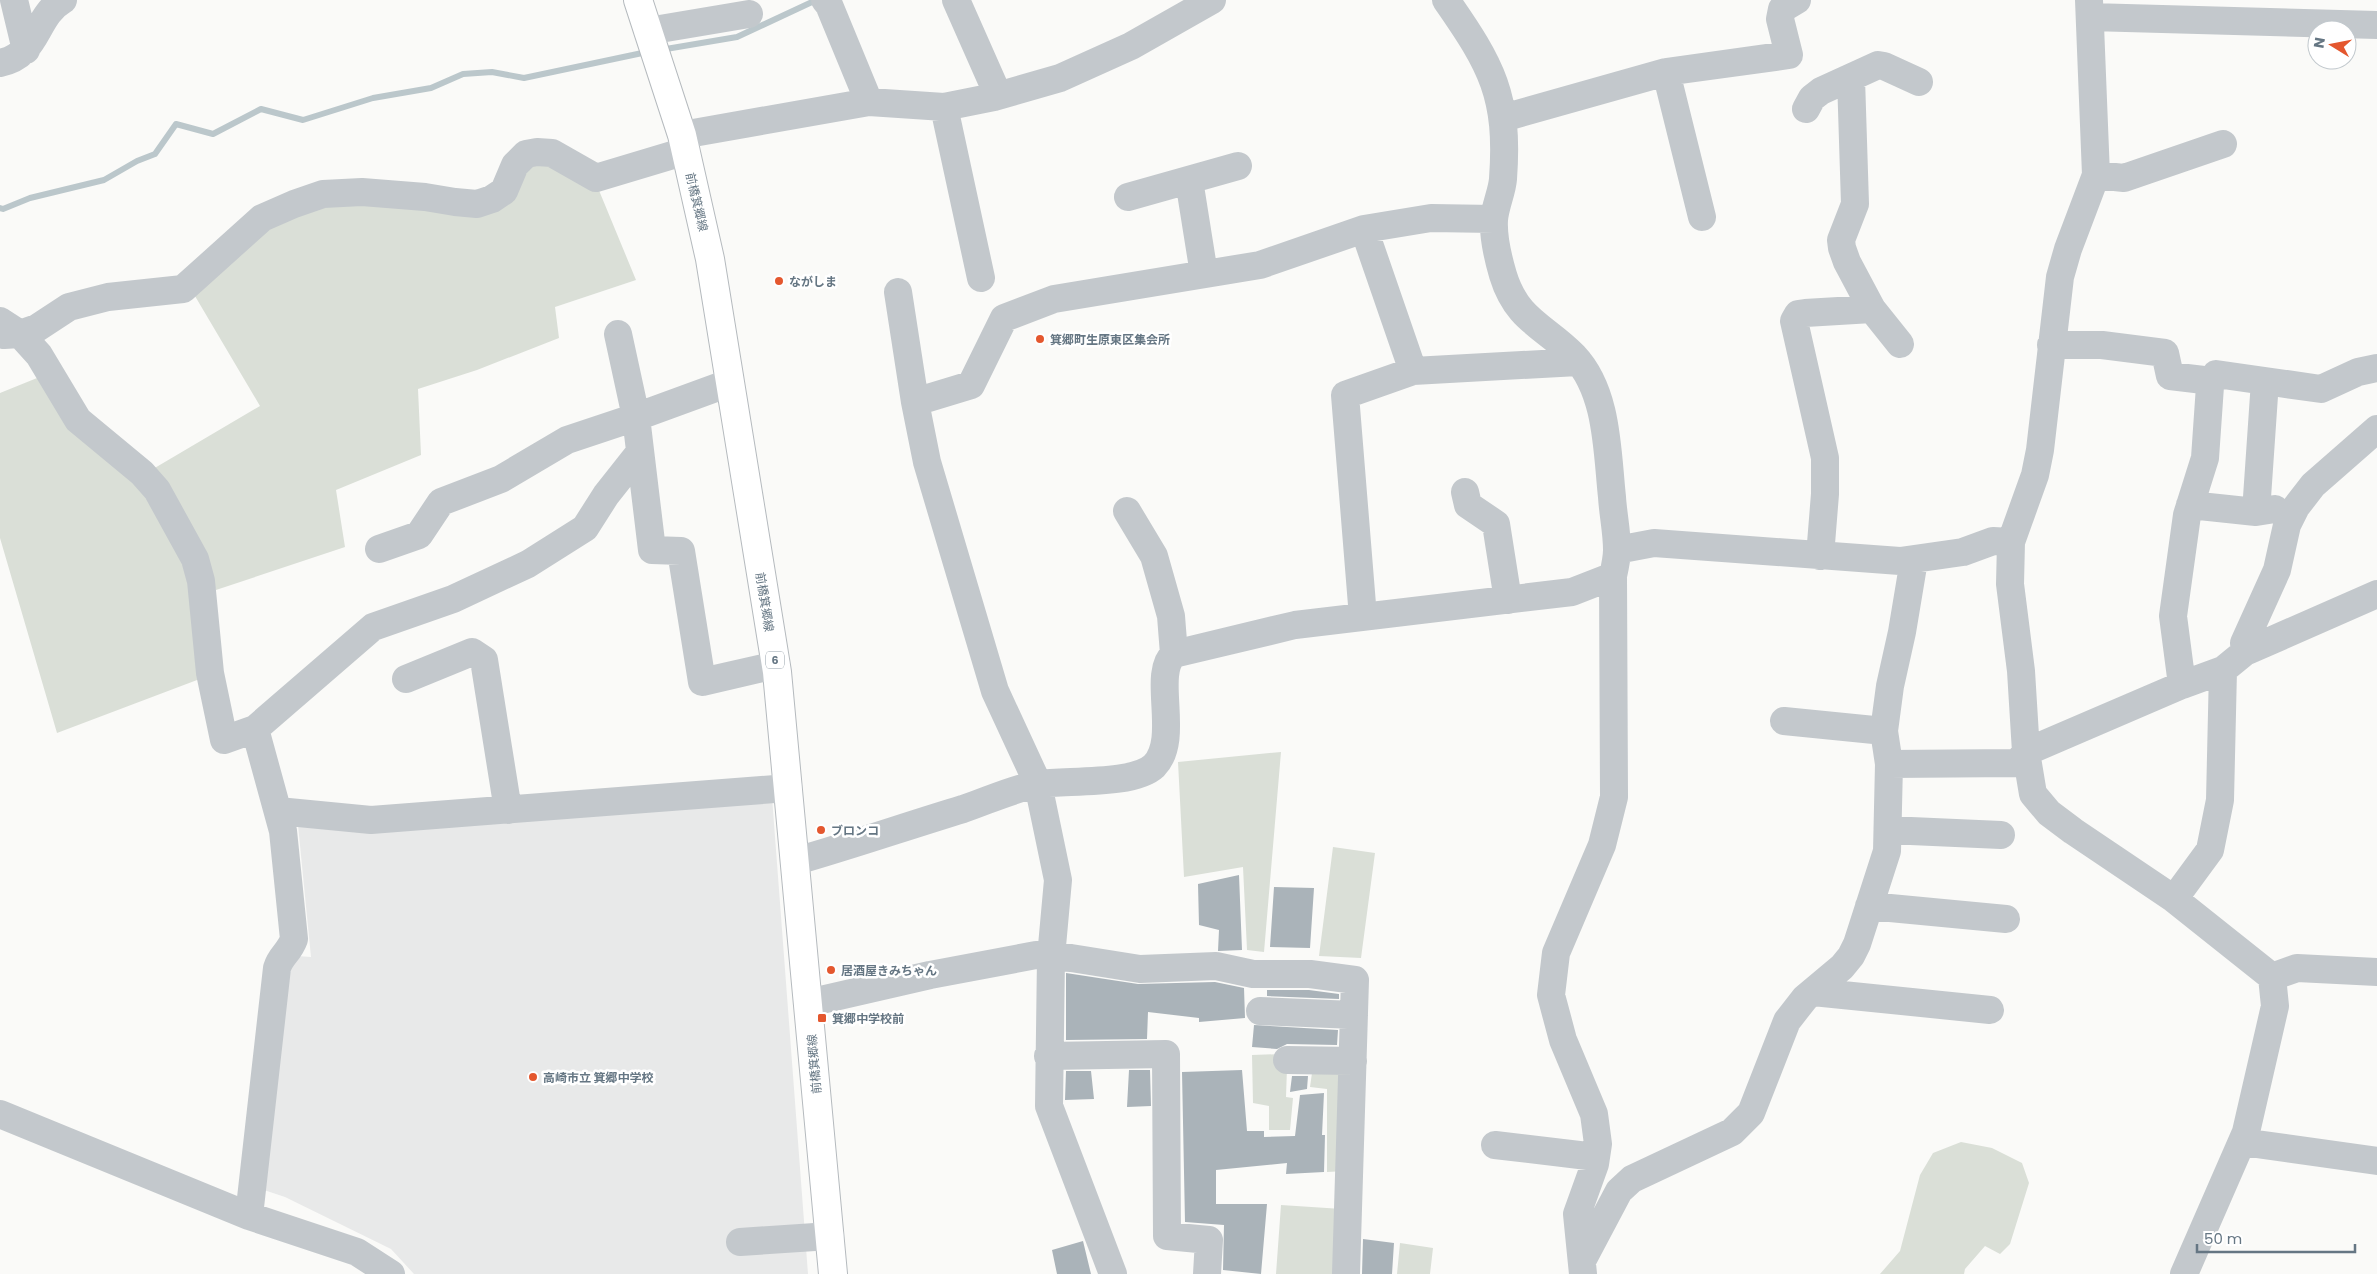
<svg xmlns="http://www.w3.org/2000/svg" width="2377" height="1274" font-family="Poppins,'Noto Sans JP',sans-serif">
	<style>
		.built { fill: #e8e9e9 }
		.green { fill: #dadfd7 }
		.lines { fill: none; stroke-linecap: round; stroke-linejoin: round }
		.stream { stroke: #bbc7cb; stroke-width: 6 }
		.building { fill: #aab3b9 }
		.major-casing { stroke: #b5babe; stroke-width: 30 }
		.minor { stroke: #c3c8cc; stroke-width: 28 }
		.major { stroke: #fff; stroke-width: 28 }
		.poi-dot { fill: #e4572e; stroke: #fff; stroke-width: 2 }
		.labels { text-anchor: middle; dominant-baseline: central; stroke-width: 5; stroke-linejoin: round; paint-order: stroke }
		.shield { fill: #fff; stroke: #939fa8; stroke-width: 1 }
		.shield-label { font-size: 11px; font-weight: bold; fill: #657683 }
		.street-label { font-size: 12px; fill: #657683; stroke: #fff }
		.poi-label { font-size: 12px; font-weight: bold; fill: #657683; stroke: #fff; text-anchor: start }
	</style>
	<rect width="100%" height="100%" fill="#fafaf8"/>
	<path class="built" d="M772,797L808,1274H414L391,1249L285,1197L258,1188L288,966L297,956L311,957L298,825Z"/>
	<path class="green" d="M537,159L598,188L636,280L555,307L559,338L477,370L418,389L421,455L336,490L345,547L216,590L188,524L153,469L260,406L192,291L265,225L326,202L463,212L527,164Z
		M42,376L149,493L191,573L205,677L57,733L0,538V393Z
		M1281,752L1264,952L1247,950L1243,867L1184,877L1178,762Z
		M1333,847L1375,853L1361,958L1319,956Z
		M1282,1054L1287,1068L1286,1097L1293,1098L1290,1130H1269V1106L1253,1103L1252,1055Z
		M1349,1065L1346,1171L1327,1172V1089L1310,1087L1313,1066Z
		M1961,1142L1992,1148L2022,1163L2029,1183L2010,1244L2000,1254L1985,1246L1965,1269L1964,1274H1880L1900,1251L1920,1175L1933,1153Z
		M1281,1205L1342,1209L1339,1274H1276Z
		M1400,1243L1433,1248L1430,1274H1397Z"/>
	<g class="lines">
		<path class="stream" d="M660,50L737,37L812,2
			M0,208L3,209L30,198L104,180L137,161L155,154L176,124L213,134L261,109L303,120L373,98L431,88L463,74L492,72L524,78L647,52"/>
	</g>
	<path class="building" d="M1239,875L1242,950L1218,951L1219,930L1199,925L1198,884Z
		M1274,887L1314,888L1310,948L1270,947Z
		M1066,973L1138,984L1215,982L1244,988L1245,1018L1199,1022V1018L1148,1012L1147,1039L1066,1040Z
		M1267,990H1309L1339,994V999L1267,996Z
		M1254,1025L1338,1030L1337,1045L1287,1044L1277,1049L1252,1047Z
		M1129,1070H1150L1151,1106L1127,1107Z
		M1242,1070L1247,1131H1264V1137L1295,1136L1300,1095L1324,1093L1322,1135H1325L1324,1172L1286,1174L1287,1163L1216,1170V1204H1267L1261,1274L1223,1270L1224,1225L1185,1222L1182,1072Z
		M1066,1071H1091L1094,1099L1065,1100Z
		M1292,1076H1308L1307,1089L1290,1092Z
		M1363,1239L1394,1243L1392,1274H1362Z
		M1083,1241L1091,1274H1057L1052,1250Z"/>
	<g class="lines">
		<g class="major-casing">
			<path id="major" d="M638,0L682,135L710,259L777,672L833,1274"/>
		</g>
		<path class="minor" d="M14,0L26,50
			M825,0L829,5L869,102
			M956,0L998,95
			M1446,0C1492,66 1509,96 1503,179C1502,192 1495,206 1494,220C1493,238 1498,258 1503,275C1517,321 1545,326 1574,356C1608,392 1607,451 1612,497C1613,514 1617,532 1617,550C1617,558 1615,567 1613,576L1614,797L1602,845L1556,953L1551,995L1563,1040L1594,1114L1598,1144L1595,1164L1577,1214L1583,1274
			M2089,0L2096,175L2068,249L2060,277L2040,450L2035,475L2011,542L2010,584L2021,671L2026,752L2033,794L2049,813L2073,831L2174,899L2272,977L2275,1006L2246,1132L2184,1274
			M2090,17L2377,25
			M648,31L749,14
			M0,63C39,55 34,17 63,0
			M1666,72L1702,217
			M1851,78L1855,204L1841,240L1842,248L1847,262L1872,309L1900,344
			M944,107L981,278
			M1806,109L1812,98L1821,91L1878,65L1884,66L1919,82
			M1503,118L1666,72L1789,55L1780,19L1782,9L1797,0
			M682,135L869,102L944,107L994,97L1060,78L1131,46L1212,0
			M2096,175L2124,178L2223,144
			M1189,180L1204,274
			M1128,197L1238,166
			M1364,229L1413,371L1578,362
			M898,292L915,402L927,462L995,691L1038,784L1058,880L1051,957L1049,1106L1113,1274
			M0,321L20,334L39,355L78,420L142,473L157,490L195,559L201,581L210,673L224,740L255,729L373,627L453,599L528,564L585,528L606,495L640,452
			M4,335L20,334L37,328L69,307L108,297L183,289L262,218L294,204L323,194L362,192L425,197L455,202L477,204L492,199L504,191L515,165L526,154L537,152L552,153L596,178L686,151
			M2051,345H2102L2165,353L2170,376L2212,381
			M2265,381L2321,389L2358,372L2377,368
			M729,383L636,417L652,550L681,551L702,682L776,665
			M915,402L971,385L1004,318L1054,299L1260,265L1364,229L1431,218L1494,219
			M1465,492L1468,505L1496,524L1508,600
			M2190,505L2256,512L2275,509
			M1127,511L1154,556L1171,616L1174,654
			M379,549L419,535L441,502L501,479L567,440L636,417L618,334
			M1617,550L1654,543L1900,561L1963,552L1993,541L2011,542
			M1820,556L1825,494V458L1794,321L1798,314L1805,313L1872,309
			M1363,617L1345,395L1413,371
			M2245,652L2244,643L2277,570L2287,525L2296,507L2313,485L2377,429
			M406,679L472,652L484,660L508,810
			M2182,685L2173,616L2187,515L2205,458L2210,386L2216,374L2265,381L2256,512
			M1784,721L1884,731
			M1889,764L2017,763L2026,752L2182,685L2223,670
			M278,811L371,820L788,788
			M1888,830L2001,835
			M796,861C852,845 907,826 963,809C987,801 1014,788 1039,784C1067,780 1134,785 1154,766C1181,739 1151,674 1174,654L1295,625L1572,592L1613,576
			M2174,899L2210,850L2220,800L2223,670L2245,652L2377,594
			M1869,906L2006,919
			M2272,977L2297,968L2377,972
			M1813,992L1990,1010
			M808,1003L930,975L1036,955L1071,958L1140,969L1216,966L1253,974H1310L1355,980L1346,1274
			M1260,1011L1354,1015
			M1048,1056L1166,1054L1167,1236L1209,1240L1207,1274
			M1287,1060L1353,1061
			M0,1114L249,1216L357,1252L391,1274
			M2242,1142L2377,1161
			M1495,1145L1596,1157
			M249,1216L277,968C281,955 289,953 294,939L283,831L255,729
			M740,1242L830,1236
			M1583,1259L1619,1191L1632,1179L1732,1132L1751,1113L1787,1021L1805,998L1842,967L1851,956L1857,944L1887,851L1889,764L1884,731L1890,686L1902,632L1914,560"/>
		<use href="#major" class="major"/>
	</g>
	<g class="poi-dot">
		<circle cx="779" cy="281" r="5"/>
		<circle cx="1040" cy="339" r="5"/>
		<circle cx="821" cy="830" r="5"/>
		<circle cx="831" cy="970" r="5"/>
		<rect x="817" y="1013" width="10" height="10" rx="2.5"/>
		<circle cx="533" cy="1077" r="5"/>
	</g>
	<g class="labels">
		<rect class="shield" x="766" y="651.5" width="18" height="17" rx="4"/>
		<g class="shield-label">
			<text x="775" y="660">6</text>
		</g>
		<g class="street-label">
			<text transform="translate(697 202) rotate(77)">前橋箕郷線</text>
			<text transform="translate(765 602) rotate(81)">前橋箕郷線</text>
			<text transform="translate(814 1064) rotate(-95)">前橋箕郷線</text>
		</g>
		<g class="poi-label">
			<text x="789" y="281">ながしま</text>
			<text x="1050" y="339">箕郷町生原東区集会所</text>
			<text x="831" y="830">ブロンコ</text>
			<text x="841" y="970">居酒屋きみちゃん</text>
			<text x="832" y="1018">箕郷中学校前</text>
			<text x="543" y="1077">高崎市立 箕郷中学校</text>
		</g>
	</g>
	<g transform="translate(2332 45) rotate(280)"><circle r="24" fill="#ffffff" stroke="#c1c8cd"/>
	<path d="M0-4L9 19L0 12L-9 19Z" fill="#e4572e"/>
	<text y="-8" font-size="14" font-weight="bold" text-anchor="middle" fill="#657683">N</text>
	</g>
	<path d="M2197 1244v8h158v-8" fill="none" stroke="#657683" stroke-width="2.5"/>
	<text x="2204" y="1244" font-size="15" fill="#657683" stroke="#ffffff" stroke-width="4" paint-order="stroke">50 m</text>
</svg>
